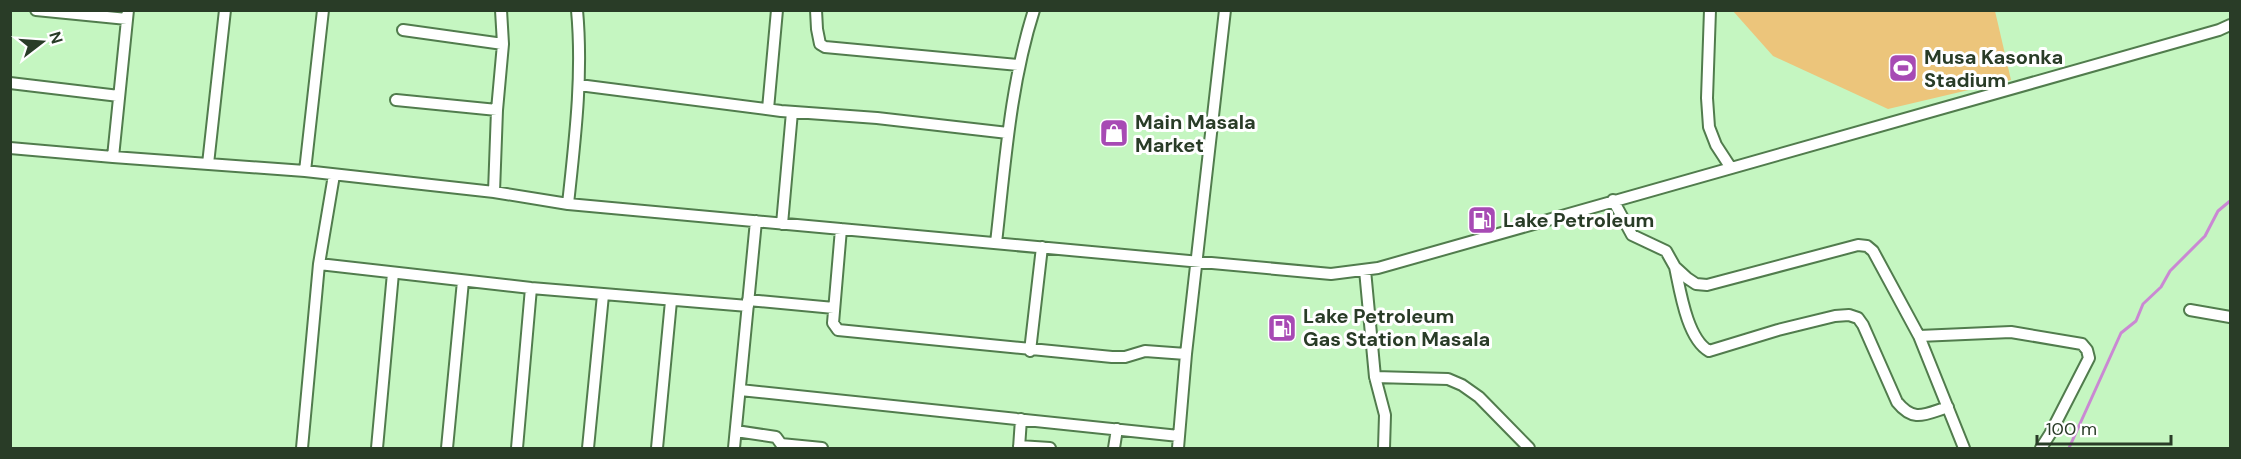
<svg xmlns="http://www.w3.org/2000/svg" width="2241" height="459" font-family="'DM Sans',sans-serif">
	<style>
		.green { fill: #ecc57b }
		.lines { fill: none; stroke-linecap: round; stroke-linejoin: round }
		.stream { stroke: #ca88d3; stroke-width: 3 }
		.minor-casing { stroke: #517c4d; stroke-width: 14 }
		.minor { stroke: #fff; stroke-width: 10 }
		.labels { text-anchor: middle; dominant-baseline: central; stroke-width: 6; stroke-linejoin: round; paint-order: stroke }
		.poi-label { font-size: 20px; font-weight: bold; fill: #293c27; stroke: #fff; text-anchor: start }
	</style>
	<rect width="100%" height="100%" fill="#c5f6c1"/>
	<path class="green" d="M1733,11H1995L2011,80L1888,109L1773,56Z"/>
	<g class="lines">
		<path class="stream" d="M2069,448L2121,333L2136,321L2143,304L2161,287L2170,271L2205,236L2218,211L2230,201"/>
		<g class="minor-casing">
			<path id="minor" d="M36,10L127,19
				M816,10L817,29L820,44L825,47L1019,65
				M1710,10L1707,98L1709,127L1716,145L1731,168
				M403,30L503,44
				M10,83L119,96
				M579,85L781,111L877,118L1008,133
				M396,100L497,110
				M768,109L777,10
				M10,148L113,157L305,171L494,192L568,204L1331,274L1378,268L2219,30L2230,25
				M113,157L128,10
				M208,164L225,10
				M305,171L323,10
				M494,192L497,110L503,44L501,10
				M1613,200L1632,235L1666,251L1675,267L1687,278L1696,284L1707,285L1858,245L1867,246L1873,251L1919,336L1964,448
				M568,204C575,139 583,75 577,10
				M782,224L792,112
				M841,229L833,323L838,330L1112,357H1125L1145,351L1186,354
				M996,243C1005,165 1010,85 1034,10
				M319,264L531,288L748,306
				M1675,267C1680,290 1687,339 1709,351L1778,330L1835,316L1849,315L1858,318L1863,325L1897,402C1914,423 1925,414 1948,407
				M1365,270L1375,377L1385,415L1384,448
				M748,300L834,308
				M2190,310L2230,317
				M1919,336L2011,332L2082,344L2087,350L2089,358L2050,434L2041,448
				M1030,351L1042,247
				M1375,377L1448,379L1462,385L1479,397L1529,448
				M740,390L1179,436
				M736,431L776,437L784,448
				M781,444L822,448
				M1019,446L1050,448
				M302,448L319,264L334,175
				M377,448L393,273
				M447,448L463,281
				M517,448L531,288
				M588,448L603,295
				M657,448L671,301
				M734,448L756,221
				M1019,448L1021,419
				M1114,448L1117,429
				M1178,448L1186,354L1225,10"/>
		</g>
		<use href="#minor" class="minor"/>
	</g>
	<defs>
		<g id="stadium-square" transform="scale(1.5)"><rect x="-9" y="-9" width="18" height="18" rx="4" fill="#a74ab4" stroke="#fff"/><path d="M0-5a6.5 5 0 1 0 0 10a6.5 5 0 1 0 0-10ZM-3.5-1.8h7v3.6h-7Z" fill="#fff"/></g>
		<g id="shop-square" transform="scale(1.5)"><rect x="-9" y="-9" width="18" height="18" rx="4" fill="#a74ab4" stroke="#fff"/><path d="M-5-2.5h2.3a2.7 3.5 0 0 1 5.4 0H5L5.5 6h-11ZM-1.5-2.5h3a1.5 2.3 0 0 0-3 0Z" fill="#fff"/></g>
		<g id="fuel-square" transform="scale(1.5)"><rect x="-9" y="-9" width="18" height="18" rx="4" fill="#a74ab4" stroke="#fff"/><path d="M-5.5-6h7V0h2V4h1.3V-2.5L3-4.5l.8-.8L6-3V5H2.5V1h-1V6h-7ZM-4.2-4.7v3.2H.2V-4.7Z" fill="#fff"/></g>
	</defs>
	<g fill-rule="evenodd">
		<use href="#stadium-square" x="1903" y="68"/>
		<use href="#shop-square" x="1114" y="133"/>
		<use href="#fuel-square" x="1482" y="220"/>
		<use href="#fuel-square" x="1282" y="328"/>
	</g>
	<g class="labels">
		<g class="poi-label">
			<text x="1924" y="57">Musa Kasonka<tspan x="1924" dy="23">Stadium</tspan></text>
			<text x="1135" y="122">Main Masala<tspan x="1135" dy="23">Market</tspan></text>
			<text x="1503" y="220">Lake Petroleum</text>
			<text x="1303" y="316">Lake Petroleum<tspan x="1303" dy="23">Gas Station Masala</tspan></text>
		</g>
	</g>
	<rect width="2241" height="459" fill="none" stroke="#293c27" stroke-width="24"/>
	<g transform="translate(42 42) rotate(73)" stroke="#ffffff" stroke-width="4.5" paint-order="stroke">
	<path d="M0-4.5L10 22L0 15L-10 22Z" fill="#293c27"/>
	<text y="-9" font-size="16" font-weight="bold" text-anchor="middle" fill="#293c27">N</text>
	</g>
	<path d="M2037 435v9h134v-9" fill="none" stroke="#293c27" stroke-width="3"/>
	<text x="2046" y="435" font-size="18" fill="#293c27" stroke="#ffffff" stroke-width="4.5" paint-order="stroke">100 m</text>
</svg>
